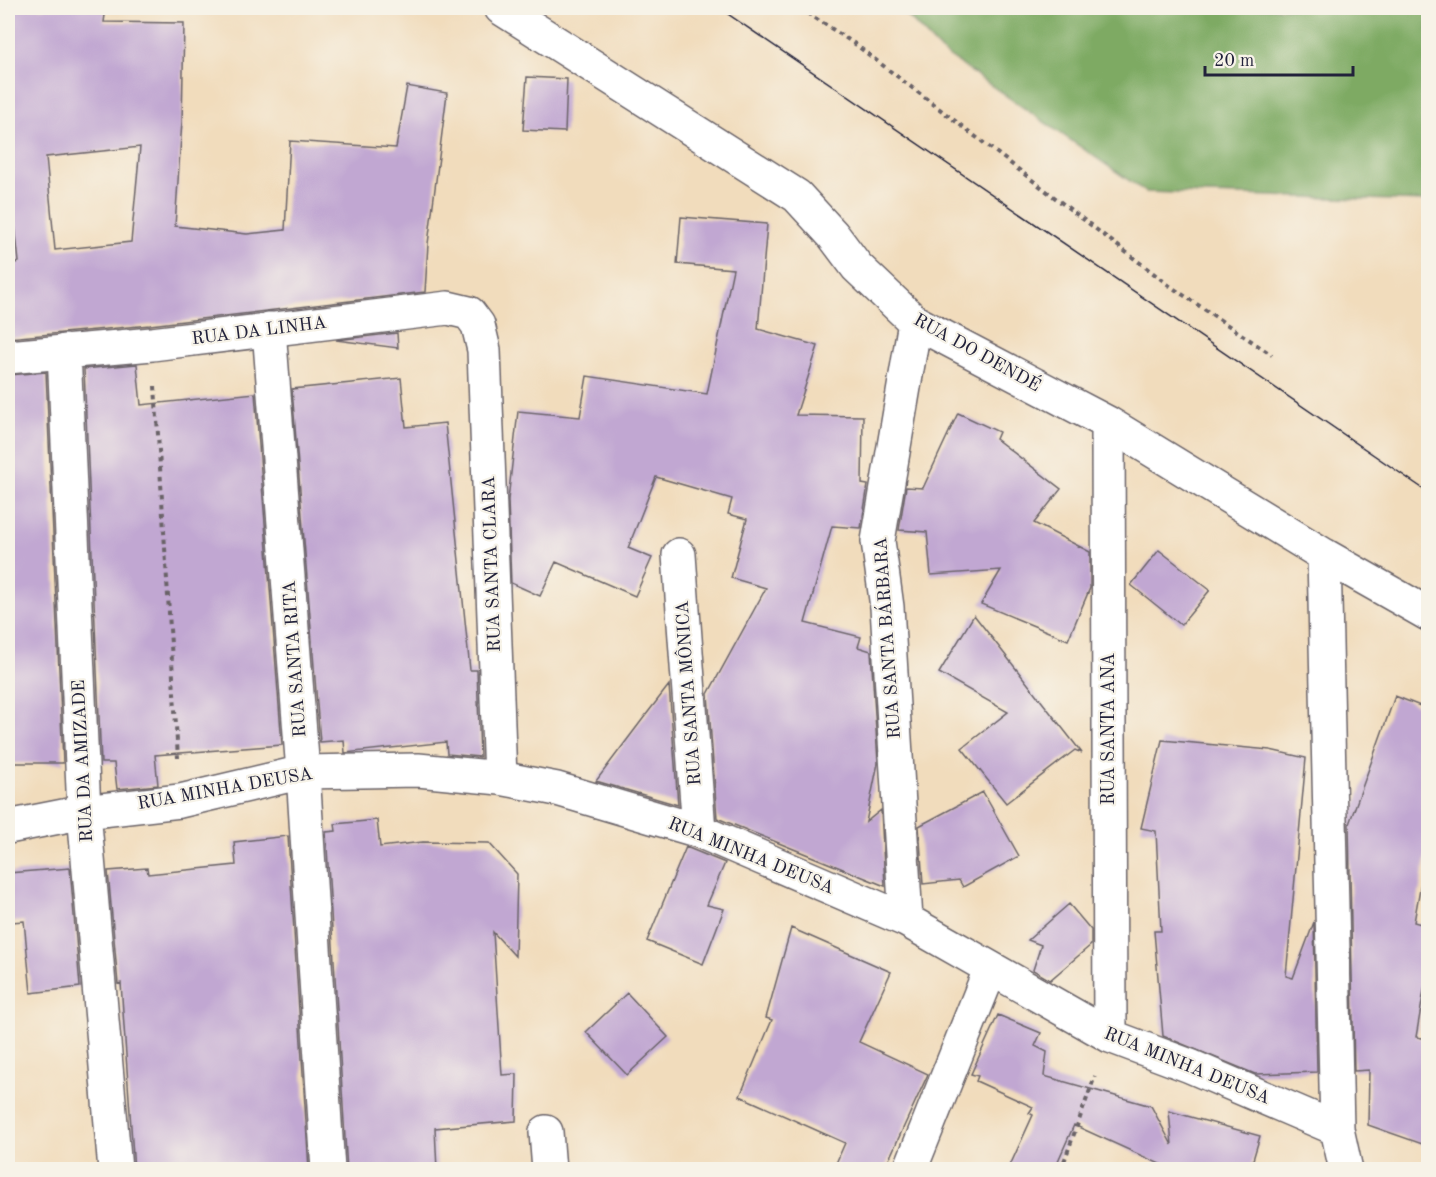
<svg xmlns="http://www.w3.org/2000/svg" width="1436" height="1177" font-family="'Old Standard TT',serif">
	<style>
		.forest { fill: #7eaa63; stroke: #50664f; stroke-width: 1.5 }
		.building { fill: #c1a7d2; fill-rule: evenodd }
		.lines { fill: none; stroke-linecap: round; stroke-linejoin: round }
		.minor-casing { stroke: #6a6368; stroke-width: 36 }
		.path { stroke: #6a6368; stroke-width: 4; stroke-dasharray: 4.5 4.5; stroke-linecap: butt }
		.minor { stroke: #fff; stroke-width: 33 }
		.tram { stroke: #22223b; stroke-width: 1.5 }
		.labels { text-anchor: middle; dominant-baseline: central; stroke-width: 4.5; stroke-linejoin: round; paint-order: stroke }
		.street-label { font-size: 18px; fill: #22223b; stroke: #f7f3e8 }
	</style>
	<rect width="100%" height="100%" fill="#f7f3e8"/>
	<filter id="ink" filterUnits="userSpaceOnUse"><feTurbulence type="fractalNoise" baseFrequency=".0167" numOctaves="2"/><feDisplacementMap in="SourceGraphic" scale="12" xChannelSelector="R" yChannelSelector="G"/><feConvolveMatrix kernelMatrix="1 2 1 2 8 2 1 2 1" color-interpolation-filters="sRGB"/></filter>
	<filter id="wash" filterUnits="userSpaceOnUse"><feTurbulence type="fractalNoise" baseFrequency=".008" numOctaves="4" result="noise"/><feDisplacementMap in="SourceGraphic" scale="24" xChannelSelector="R" yChannelSelector="G"/><feGaussianBlur stdDeviation="1.35" result="paint"/><feColorMatrix in="noise" values="0 0 0 0 0 0 0 0 0 0 0 0 0 0 0 0 0 1.4 0 .05"/><feComposite in="paint" operator="in"/></filter>
	<g filter="url(#wash)">
		<rect width="100%" height="100%" fill="#f1dcbc"/>
		<path class="forest" d="M900,8H1428V201L1146,192L941,51Z"/>
		<g id="blocks">
			<path class="building" d="M8,8H106L104,22L184,23L182,121L175,226L247,234L285,230L290,141L396,148L407,86L447,93L428,244L425,292L150,325L8,338V265L19,262L8,161ZM140,147L131,242L55,250L46,157Z
				M527,77L567,79L565,132L523,130Z
				M681,217L767,224L758,329L818,346L796,415L863,416L862,484L868,485L861,528L832,526L805,623L861,637L858,647L871,651L878,763L866,822L881,810L885,886L717,818L708,694L766,588L731,578L747,519L728,514L732,499L656,477L628,548L652,558L635,596L556,562L540,596L511,583L508,500L518,411L580,417L587,376L707,394L733,269L677,264Z
				M397,333L398,348L336,340Z
				M137,364L141,405L255,393L282,745L155,755L158,785L117,789L114,763H101L84,369Z
				M46,372L63,763H8V375Z
				M401,378L406,427L445,423L470,670H477L480,757L447,754L446,742L345,753L344,740L320,742L292,389Z
				M958,413L999,432L996,439L1061,489L1034,523L1090,552V588L1068,640L981,604L1001,570L931,575L927,532L899,530L906,487L923,488Z
				M1159,550L1210,590L1181,625L1131,585Z
				M974,615L1082,753L1075,750L1006,803L962,748L1008,712L939,673Z
				M669,685L678,805L596,781L642,720Z
				M1395,696L1428,709V843L1414,922L1428,926V967L1416,1037L1428,1039V1146L1368,1125L1369,1070L1354,1071L1349,824Z
				M1162,740L1270,750L1306,758L1286,976L1293,978L1314,922L1317,1072L1255,1074L1163,1036L1154,931H1161L1156,831L1141,828Z
				M983,792L1019,856L963,887L959,880L923,884L919,826Z
				M377,820L380,847L423,842L489,843L517,874L515,956L493,932L502,1075L517,1074L516,1121L435,1128L437,1170H347L326,832L336,831L335,824Z
				M288,836L309,1170H134L121,983L118,984L108,871L147,868L148,874L236,865L234,842Z
				M686,847L725,863L707,905L724,909L703,964L647,941Z
				M70,868L80,987L31,993L24,921L11,922L8,873Z
				M1069,904L1091,930V945L1050,980L1033,970L1041,945L1028,940Z
				M791,928L891,972L859,1042L928,1074L884,1170H833L845,1143L740,1096L772,1020L766,1018Z
				M627,993L668,1037L627,1075L586,1032Z
				M998,1015L1041,1033L1035,1046L1047,1052L1044,1076L1151,1106L1172,1145L1169,1111L1260,1136L1250,1170H1173L1074,1125L1054,1170H1008L1033,1115L1029,1113L1033,1107L976,1081L978,1076L971,1074Z"/>
		</g>
	</g>
	<g filter="url(#ink)">
		<use href="#blocks" fill-opacity="0" stroke="#6a6368" stroke-width="1.5"/>
		<g class="lines">
			<g class="minor-casing">
				<path id="minor" d="M501,8L797,196L833,235L857,267L915,322L1108,423L1324,555L1428,614
					M269,329L303,772L328,1170
					M64,351L84,812L115,1170
					M8,357L152,344L448,308L469,313L478,325L484,350L500,778
					M1108,423L1110,1036
					M679,555L699,831
					M1324,555L1337,1129
					M8,827L84,812L180,801L303,772L418,770L500,778L557,789L699,831L906,920L1110,1036L1190,1066L1337,1129L1346,1170
					M906,920L887,607L878,541L915,322
					M546,1132L549,1170
					M910,1170L990,970"/>
			</g>
			<path class="path" d="M800,8L855,44L1170,286L1272,355
				M155,386L178,758
				M1061,1170L1095,1076"/>
			<use href="#minor" class="minor"/>
			<path class="tram" d="M719,8L1428,492"/>
		</g>
	</g>
	<g class="labels">
		<g class="street-label">
			<text transform="translate(259 331) rotate(-7)">RUA DA LINHA</text>
			<text transform="translate(977 353) rotate(29)">RUA DO DENDÉ</text>
			<text transform="translate(492 564) rotate(-92)">RUA SANTA CLARA</text>
			<text transform="translate(888 638) rotate(-94)">RUA SANTA BÁRBARA</text>
			<text transform="translate(295 659) rotate(-94)">RUA SANTA RITA</text>
			<text transform="translate(689 693) rotate(-94)">RUA SANTA MÔNICA</text>
			<text transform="translate(1109 729) rotate(-90)">RUA SANTA ANA</text>
			<text transform="translate(83 761) rotate(-93)">RUA DA AMIZADE</text>
			<text transform="translate(225 789) rotate(-10)">RUA MINHA DEUSA</text>
			<text transform="translate(751 856) rotate(22)">RUA MINHA DEUSA</text>
			<text transform="translate(1187 1066) rotate(22)">RUA MINHA DEUSA</text>
		</g>
	</g>
	<rect width="1436" height="1177" fill="none" stroke="#f7f3e8" stroke-width="30"/>
	<path d="M1205 66v9h148v-9" fill="none" stroke="#22223b" stroke-width="3"/>
	<text x="1214" y="66" font-size="18" fill="#22223b" stroke="#f7f3e8" stroke-width="4.5" paint-order="stroke">20 m</text>
</svg>
